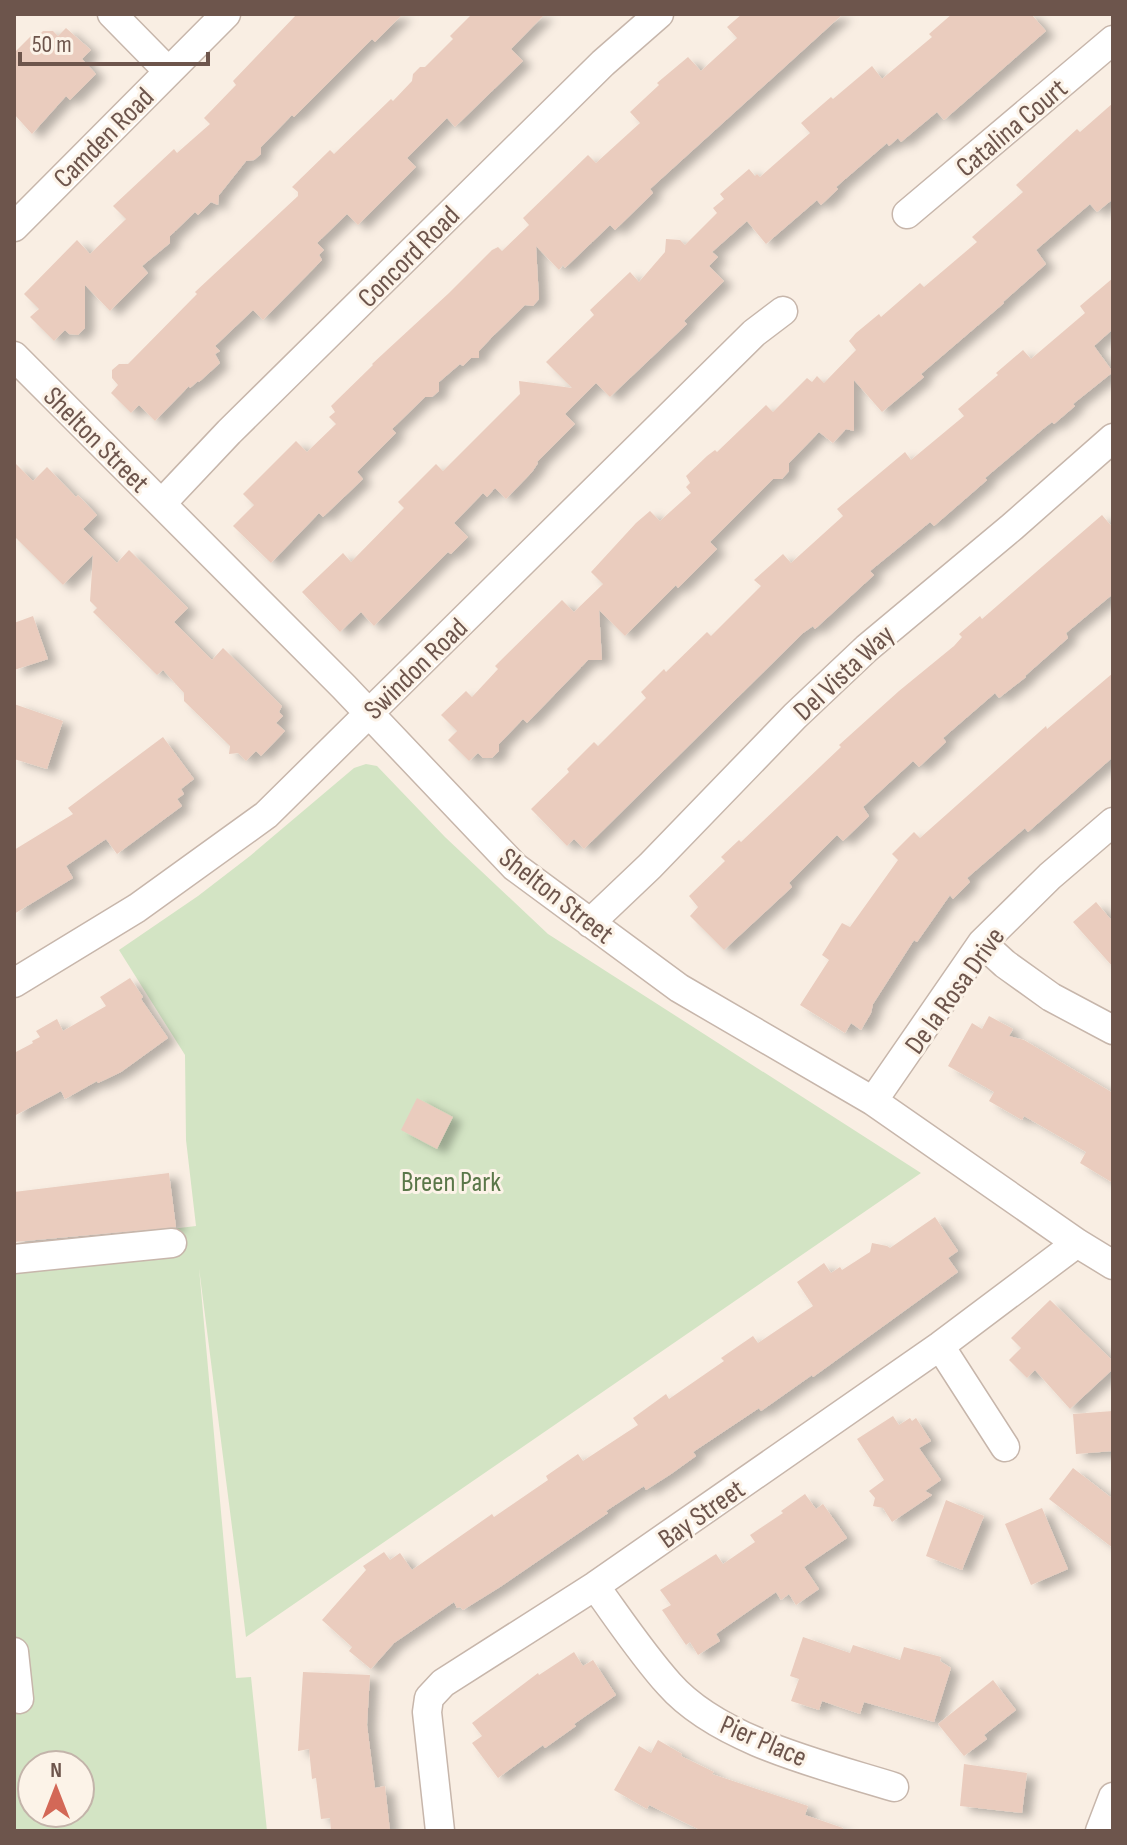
<svg xmlns="http://www.w3.org/2000/svg" width="1127" height="1845" viewBox="0 0 1127 1845" font-family="'Sofia Sans Condensed',sans-serif">
	<style>
		.green { fill: #d3e4c4; fill-rule: evenodd }
		.building { fill: #eaccbe; filter: url(#shadow) }
		.lines { fill: none; stroke-linecap: round; stroke-linejoin: round }
		.minor-casing { stroke: #c7b6ab; stroke-width: 31 }
		.minor { stroke: #fff; stroke-width: 28 }
		.labels { text-anchor: middle; stroke-width: 6; stroke-linejoin: round; paint-order: stroke }
		.street-label { font-size: 28px; fill: #6d554c; stroke: #fcf3e8 }
		.park-label { font-size: 28px; fill: #5a7749; stroke: #fcf3e8 }
	</style>
	<defs>
		<filter id="shadow"><feDropShadow dx="9" dy="5" stdDeviation="4" flood-color="#0004"/></filter>
	</defs>
	<rect width="100%" height="100%" fill="#f9eee3"/>
	<path class="green" d="M366,764L377,766L445,837L548,934L921,1173L246,1637L199,1268L236,1678L251,1677L267,1831H14V1248L196,1226L186,1140L185,1055L119,950L198,896L250,856L354,768ZM32,1765H80V1813H32Z"/>
	<path class="building" d="M297,14H403L375,42L372,39L294,117L292,115L261,147V154L254,160L246,161L219,195L218,205L211,202L198,215L195,212L170,236V243L142,266L148,273L110,311L85,285V328L78,335L69,334L65,330L54,341L30,317L39,309L24,294L77,240L90,254L126,219L113,206L174,149L177,153L210,124L204,118L236,85L233,81Z
		M472,14H545L511,49L523,61L455,127L447,118L407,158L416,167L358,225L347,214L317,243L324,250L319,255L322,260L263,320L253,310L215,346L220,351L215,354L220,363L199,382L198,381L190,388L189,386L155,421L139,405L131,413L111,393L118,385L112,378V370L119,364H128L197,294L195,292L298,196V192L292,187L330,150L334,154L391,99L393,101L412,81L413,74L420,67H425L453,39L450,36Z
		M742,14H843L650,189L653,193L615,230L610,225L565,268L563,265L559,270L536,246L539,299L533,306L525,305L492,337L479,351V358H471L463,366L460,364L439,382V391L432,397H425L392,429L396,433L357,472L363,479L323,517L319,513L271,563L233,526L254,505L243,494L296,441L307,452L336,424L329,417L335,412L331,406L373,365L372,364L449,293L492,250L498,247L502,251L529,225L523,218L588,155L596,163L640,123L630,112L659,85L657,83L688,57L701,71L737,38L727,27Z
		M952,14H1031L1046,31L944,120L937,112L901,142L898,138L889,146L887,143L836,187L838,189L821,205L817,200L766,244L747,221L712,252L718,257L709,266L724,281L684,321L687,324L610,397L596,383L565,414L575,424L537,462L538,463L532,472L506,499L495,488L487,497L483,493L454,523L468,537L451,554L448,552L374,626L361,612L340,632L302,592L343,553L351,562L404,508L398,502L436,464L443,471L520,394L519,381L572,388L546,362L594,315L590,310L630,272L639,282L665,252L666,239L680,240L685,245L717,213L713,208L724,199L720,194L749,169L755,176L757,174L760,177L810,133L801,123L831,97L833,99L872,66L882,79L932,37L929,34Z
		M66,28L91,50L82,59L96,74L70,100L66,96L32,134L14,114V53L31,36L35,39L43,31H53L58,36Z
		M1113,103V199L1097,212L1090,204L1036,250L1046,264L1003,302L1004,303L921,374L924,377L882,412L854,380V431L846,429L833,443L819,432L789,463V471L782,479H773L710,542L717,549L678,588L676,585L625,636L599,610L602,660H588L527,723L523,719L499,744V751L492,758H483L478,753L469,761L448,740L457,731L441,715L466,691L472,697L498,669L495,666L562,600L574,612L603,584L591,572L636,523L650,511L660,521L691,493L686,487L690,483L686,476L707,456L715,450L717,452L766,405L773,412L807,378L812,382L817,376L824,383L856,350L849,341L856,333L879,314L881,317L920,283L924,287L977,242L972,237L1023,192L1016,185L1077,129L1080,132Z
		M1113,278V329L1094,346L1113,372L1073,404L1075,406L1054,424L1052,422L1043,429L985,478L987,480L934,526L930,522L870,571L874,575L815,629L813,626L803,633L584,849L574,839L567,846L531,809L569,772L567,769L594,742L598,746L646,698L641,692L664,669L666,672L707,632L711,636L761,586L754,580L772,564L783,554L791,563L843,516L837,509L905,452L911,460L964,416L958,409L998,375L996,373L1023,350L1031,359L1085,313L1080,306Z
		M14,462L33,481L47,467L76,497L78,495L97,515L83,529L117,563L129,550L188,608L174,622L212,660L223,648L282,706L279,712L283,716L276,723L285,731L261,756L256,751L246,761L238,753L229,754L230,746L184,701V693L163,670L157,675L93,612L97,608L90,601L93,555L63,585L14,536Z
		M1102,515L1113,528V594L1066,633L1068,638L1025,676L1026,677L999,698L995,693L943,738L946,742L919,767L913,761L863,807L869,816L843,841L837,835L789,883L792,887L724,950L690,916L698,907L689,896L725,861L721,857L739,840L741,842L841,747L839,745L899,691L954,646L962,637L959,634L980,616L982,619Z
		M33,616L48,659L14,670V623Z
		M1113,673V757L1028,832L1025,828L967,878L970,882L953,899L950,895L917,942L914,940L873,1004L871,1013L861,1030L851,1023L845,1033L800,1005L829,960L822,955L842,923L850,927L898,860L892,854L914,832L920,838L1046,726L1047,729Z
		M14,704L63,721L47,769L14,759Z
		M163,737L194,779L181,789L184,794L177,799L182,806L117,854L106,839L66,866L73,878L14,914V850L73,814L68,808Z
		M1096,902L1113,922V967L1073,922Z
		M130,978L143,997L141,999L168,1038L121,1072L98,1083L97,1081L65,1099L61,1091L14,1116V1053L33,1043L32,1041L40,1037L36,1031L57,1019L63,1031L106,1006L100,997Z
		M989,1016L1013,1029L1009,1036L1024,1040L1113,1093V1183L1080,1163L1086,1152L1024,1116L1022,1120L989,1101L994,1092L948,1066L972,1023L982,1029Z
		M417,1098L453,1117L437,1149L401,1130Z
		M169,1173L176,1227L14,1242V1192Z
		M935,1217L958,1251L948,1258L958,1272L813,1377L812,1375L761,1411L759,1408L693,1452L696,1456L671,1474L646,1490L644,1486L606,1511L608,1513L500,1587L463,1610L460,1607L457,1608L454,1602L394,1643L371,1669L349,1651L352,1647L322,1620L366,1570L363,1566L384,1552L390,1560L400,1553L412,1570L492,1514L494,1517L548,1480L546,1476L578,1454L583,1461L638,1425L633,1418L666,1394L669,1399L724,1361L721,1358L753,1336L758,1343L813,1306L797,1282L824,1263L831,1273L840,1267L842,1270L870,1252L872,1243L887,1246L890,1248Z
		M1050,1300L1113,1361V1369L1070,1409L1035,1370L1027,1378L1009,1360L1021,1348L1011,1338Z
		M1113,1411V1451L1076,1454L1073,1414Z
		M893,1416L899,1425L910,1418L912,1421L916,1418L931,1441L919,1448L941,1480L925,1491L932,1495L892,1522L883,1508L873,1506L875,1498L869,1491L884,1480L857,1439Z
		M1073,1468L1113,1499V1548L1049,1499Z
		M805,1494L816,1509L823,1504L847,1538L804,1567L819,1589L796,1605L789,1594L781,1600L776,1592L716,1634L720,1641L698,1655L690,1642L686,1645L662,1610L671,1605L660,1590L716,1554L723,1564L755,1542L750,1535L783,1513L781,1511Z
		M946,1500L984,1516L962,1570L926,1556Z
		M1042,1508L1068,1569L1031,1585L1005,1524Z
		M803,1637L850,1653L853,1645L900,1660L904,1647L941,1657L940,1661L951,1668L934,1722L864,1702L860,1714L822,1701L819,1710L791,1701L799,1679L790,1676Z
		M574,1652L583,1666L593,1660L616,1695L574,1724L576,1726L545,1748L543,1745L498,1778L472,1743L482,1736L472,1723L538,1673L539,1675Z
		M303,1672L370,1675L367,1725L375,1788L385,1786L390,1831H331L330,1818L321,1819L316,1778L312,1779L309,1749L298,1751Z
		M993,1680L1016,1710L984,1735L987,1739L964,1756L938,1724Z
		M658,1740L682,1754L681,1756L714,1772L712,1774L808,1806L805,1815L843,1828V1831H702L649,1805L647,1809L614,1790L639,1746L651,1753Z
		M964,1764L1027,1773L1022,1813L960,1806Z"/>
	<g class="lines">
		<defs>
			<path id="minor" d="M112,14L168,71
				M907,214L1113,40
				M14,227L226,14
				M14,356L344,687L515,867L679,988L873,1101L1077,1243L1113,1265
				M162,503L229,432L603,63L659,14
				M590,923L650,866L795,716L867,648L1012,527L1113,438
				M982,943L1005,964L1051,997L1113,1030
				M14,983L137,908L266,815L754,333L783,311
				M873,1101L982,943L1050,876L1113,822
				M14,1259L172,1243
				M940,1346L1005,1447
				M595,1586C619,1619 642,1654 669,1684C719,1741 823,1765 894,1787
				M14,1652L19,1699
				M440,1831L427,1712L429,1698L443,1683L595,1586L940,1346L1077,1243
				M1100,1831L1113,1797"/>
		</defs>
		<use href="#minor" class="minor-casing"/>
		<use href="#minor" class="minor"/>
	</g>
	<g class="labels">
		<g class="street-label">
			<text transform="translate(1011 127) rotate(-40)" y="10">Catalina Court</text>
			<text transform="translate(103 137) rotate(-45)" y="10">Camden Road</text>
			<text transform="translate(408 256) rotate(-45)" y="10">Concord Road</text>
			<text transform="translate(97 439) rotate(45)" y="10">Shelton Street</text>
			<text transform="translate(415 668) rotate(-44)" y="10">Swindon Road</text>
			<text transform="translate(843 672) rotate(-43)" y="10">Del Vista Way</text>
			<text transform="translate(557 895) rotate(38)" y="10">Shelton Street</text>
			<text transform="translate(954 990) rotate(-54)" y="10">De la Rosa Drive</text>
			<text transform="translate(701 1513) rotate(-35)" y="10">Bay Street</text>
			<text transform="translate(764 1740) rotate(23)" y="10">Pier Place</text>
		</g>
		<g class="park-label">
			<text x="451" y="1191">Breen Park</text>
		</g>
	</g>
	<rect width="1127" height="1845" fill="none" stroke="#6d554c" stroke-width="32"/>
	<g transform="translate(56 1789)"><circle r="38" fill="#fcf3e8" stroke="#c3b4aa" stroke-width="2"/>
	<path d="M0-6L14 30L0 20L-14 30Z" fill="#d36857"/>
	<text y="-12" font-size="22" font-weight="bold" text-anchor="middle" fill="#6d554c">N</text>
	</g>
	<path d="M20 52v12h188v-12" fill="none" stroke="#6d554c" stroke-width="4"/>
	<text x="32" y="52" font-size="24" fill="#6d554c" stroke="#fcf3e8" stroke-width="6" paint-order="stroke">50 m</text>
</svg>
